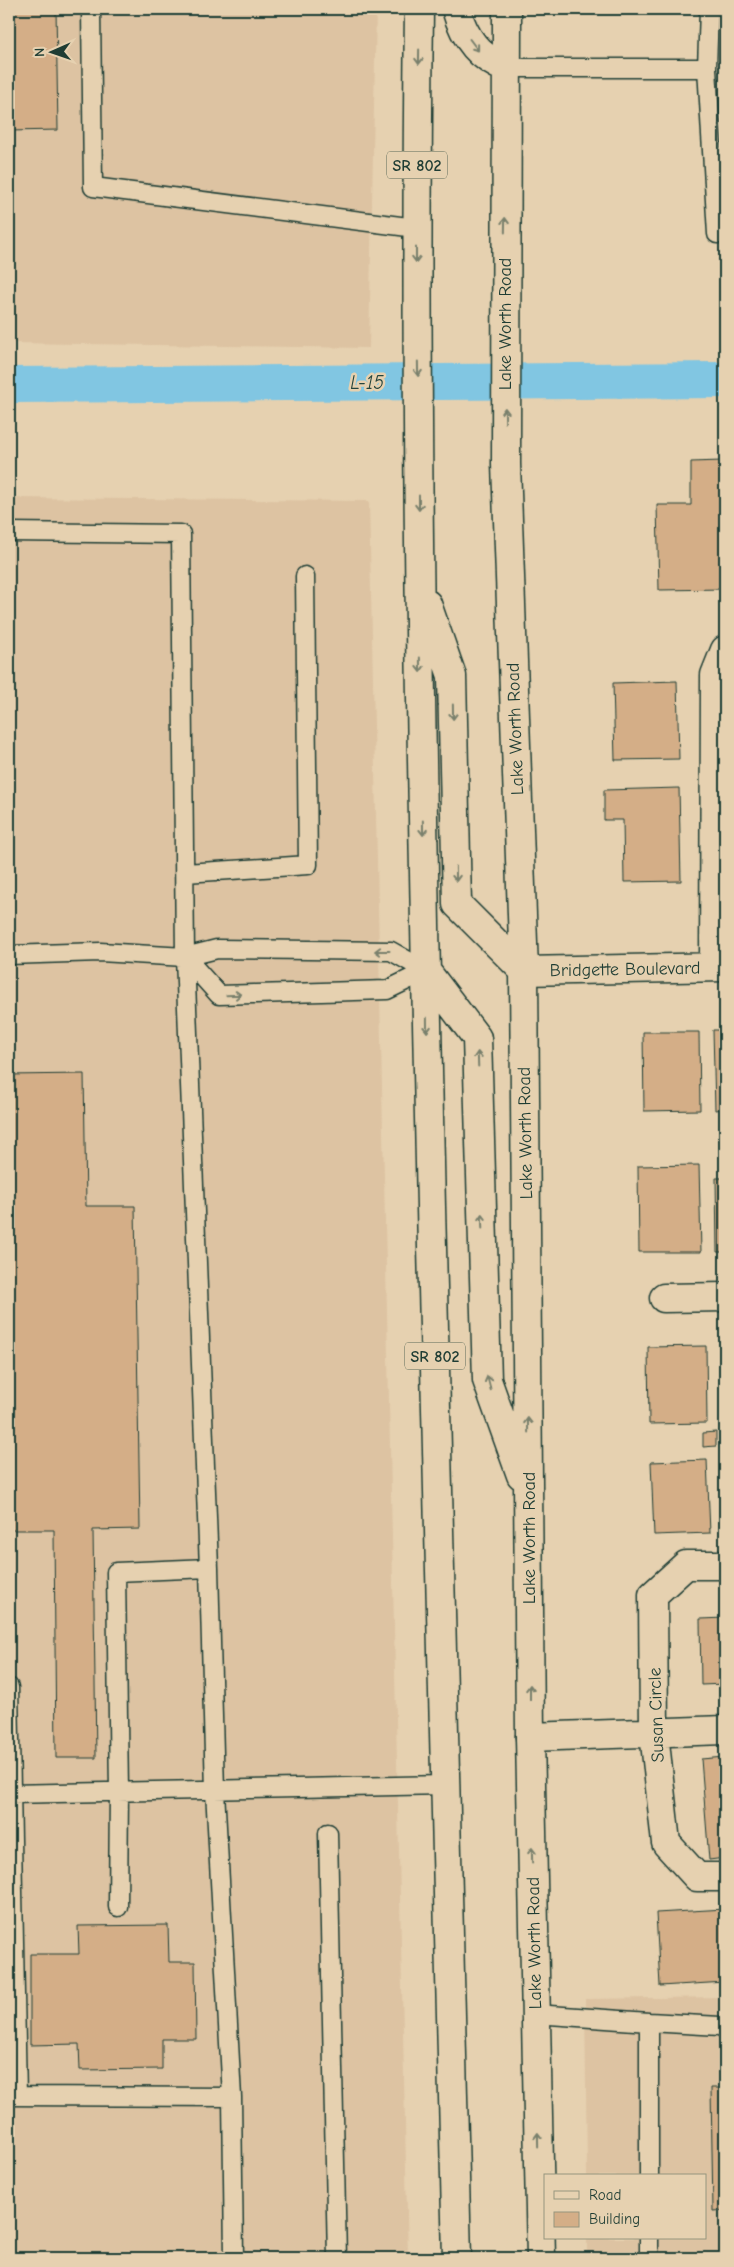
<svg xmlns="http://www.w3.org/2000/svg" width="734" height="2267" viewBox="0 0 734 2267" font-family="'Comic Neue',sans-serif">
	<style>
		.built { fill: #ddc3a2 }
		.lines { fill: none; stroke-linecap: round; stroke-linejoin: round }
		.canal { stroke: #81c6e2; stroke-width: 36 }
		.building { fill: #d4ae87; stroke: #1f3d34 }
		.service-casing { stroke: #1f3d34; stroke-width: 21 }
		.minor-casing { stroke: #1f3d34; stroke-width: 31 }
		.primary-casing { stroke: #1f3d34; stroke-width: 31 }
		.service { stroke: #e6d1b0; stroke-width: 18 }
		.minor { stroke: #e6d1b0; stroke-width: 28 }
		.primary { stroke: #e6d1b0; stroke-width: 28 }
		.oneway { stroke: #79806c }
		.labels { text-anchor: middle; stroke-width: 5; stroke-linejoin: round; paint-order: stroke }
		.shield { fill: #e6d1b0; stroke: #5b6959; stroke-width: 1 }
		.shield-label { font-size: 16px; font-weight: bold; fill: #1f3d34 }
		.street-label { font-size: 18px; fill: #1f3d34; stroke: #e6d1b0 }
		.water-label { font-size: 19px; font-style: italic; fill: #24443d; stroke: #e6d1b0 }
	</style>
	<rect width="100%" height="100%" fill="#e6d1b0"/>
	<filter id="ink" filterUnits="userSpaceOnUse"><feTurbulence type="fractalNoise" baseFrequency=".02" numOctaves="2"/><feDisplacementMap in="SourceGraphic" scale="10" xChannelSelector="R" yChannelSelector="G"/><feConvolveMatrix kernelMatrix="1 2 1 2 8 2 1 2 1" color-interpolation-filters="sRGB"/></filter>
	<g filter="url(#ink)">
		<path class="built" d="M9,9H376L369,348L9,343Z
			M9,498L369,501L408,2258H9Z
			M725,1997V2258H587V2238H705V2176H587L585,1999Z"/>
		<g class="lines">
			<path class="canal" d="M9,385L725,380"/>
		</g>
		<path class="building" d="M9,9H56L58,130L9,131Z
			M722,461L724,589L659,590L657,505H691V462Z
			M677,681L679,759L615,760L613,683Z
			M679,788L681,881L624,882L623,820H604V790Z
			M713,1030H725V1109L715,1110Z
			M643,1032H699L700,1110L644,1111Z
			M84,1074L86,1206H135L140,1529L93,1530L96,1758H56L54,1530H9V1075Z
			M699,1165L701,1252H639L638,1166Z
			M716,1178H725V1252H717Z
			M706,1346L707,1423L649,1424L648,1347Z
			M716,1432V1446L703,1447V1433Z
			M707,1460L710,1533L654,1535L651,1462Z
			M725,1618V1684L701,1685L700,1619Z
			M725,1757V1858L709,1860L701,1759Z
			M725,1909V1982L660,1986L656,1913Z
			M168,1925L169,1962H195L196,2039H162V2069L80,2070L79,2044L30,2045V1954H79L78,1926Z
			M711,2088H725V2210L713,2211Z"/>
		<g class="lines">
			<defs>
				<path id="service" d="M91,9L93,187L416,228
					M709,9L707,68L717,234H725
					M506,68H707
					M9,532L181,534L185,957L209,1568L215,1791L232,2097L9,2096
					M185,873L308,865L305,576
					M9,955L100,952L185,957L217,949L391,951L426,971
					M185,957L219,995L387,990L426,971
					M9,1687L17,2096
					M9,1794L445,1785
					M328,1833L337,2258
					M118,1907L119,1792L116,1572L209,1568
					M535,2014L649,2022V2176
					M649,2022L720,2026L725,2029
					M232,2097L234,2258
					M649,2238V2258"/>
				<path id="minor" d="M714,967L715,675L725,650
					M524,971L725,967
					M664,1298L725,1297
					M725,1565H686L653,1595L654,1733L666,1843L697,1877H725
					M530,1737L725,1730"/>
				<path id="primary" d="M419,9C414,408 422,808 431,1207C440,1557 448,1908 457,2258
					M456,9C464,37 478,58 506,68
					M507,9L506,464L524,971L530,1737L541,2258
					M427,604L452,676L457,904L524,971
					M426,971L477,1038L487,1380L521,1475"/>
			</defs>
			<use href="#service" class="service-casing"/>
			<use href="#minor" class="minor-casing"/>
			<use href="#primary" class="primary-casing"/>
			<use href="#service" class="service"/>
			<use href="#minor" class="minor"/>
			<use href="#primary" class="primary"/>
		</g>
		<defs><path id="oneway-shaft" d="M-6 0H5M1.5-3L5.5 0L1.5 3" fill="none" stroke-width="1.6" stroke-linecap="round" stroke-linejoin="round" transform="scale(1.25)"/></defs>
		<g class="oneway">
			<use href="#oneway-shaft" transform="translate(474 45) rotate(53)"/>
			<use href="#oneway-shaft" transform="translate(419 57) rotate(91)"/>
			<use href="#oneway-shaft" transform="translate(505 225) rotate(-89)"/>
			<use href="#oneway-shaft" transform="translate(416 255) rotate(90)"/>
			<use href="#oneway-shaft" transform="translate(418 369) rotate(89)"/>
			<use href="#oneway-shaft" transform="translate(505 415) rotate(-91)"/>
			<use href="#oneway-shaft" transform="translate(419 503) rotate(90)"/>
			<use href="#oneway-shaft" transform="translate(420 665) rotate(89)"/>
			<use href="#oneway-shaft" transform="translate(453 712) rotate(89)"/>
			<use href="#oneway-shaft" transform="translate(423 828) rotate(89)"/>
			<use href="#oneway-shaft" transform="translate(456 874) rotate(89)"/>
			<use href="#oneway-shaft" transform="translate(382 951) rotate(-180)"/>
			<use href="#oneway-shaft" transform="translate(234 995) rotate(-2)"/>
			<use href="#oneway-shaft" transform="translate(427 1025) rotate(89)"/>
			<use href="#oneway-shaft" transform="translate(478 1059) rotate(-92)"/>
			<use href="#oneway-shaft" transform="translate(482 1221) rotate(-92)"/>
			<use href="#oneway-shaft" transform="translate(489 1383) rotate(-104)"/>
			<use href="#oneway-shaft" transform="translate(528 1425) rotate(-91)"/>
			<use href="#oneway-shaft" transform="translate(530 1692) rotate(-90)"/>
			<use href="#oneway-shaft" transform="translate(532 1855) rotate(-91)"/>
			<use href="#oneway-shaft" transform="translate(538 2140) rotate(-91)"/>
		</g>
	</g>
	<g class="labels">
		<g class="shield">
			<rect x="387" y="151.5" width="60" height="27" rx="4"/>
			<rect x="405" y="1342.5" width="60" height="27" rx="4"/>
		</g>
		<g class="shield-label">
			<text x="417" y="171">SR 802</text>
			<text x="435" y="1362">SR 802</text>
		</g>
		<g class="street-label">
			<text transform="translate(505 324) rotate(-90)" y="6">Lake Worth Road</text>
			<text transform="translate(515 729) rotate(-92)" y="6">Lake Worth Road</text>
			<text transform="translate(625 969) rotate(-1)" y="6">Bridgette Boulevard</text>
			<text transform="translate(525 1133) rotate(-91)" y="6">Lake Worth Road</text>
			<text transform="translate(529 1538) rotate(-90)" y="6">Lake Worth Road</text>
			<text transform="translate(656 1715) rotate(-92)" y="6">Susan Circle</text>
			<text transform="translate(534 1943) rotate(-91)" y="6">Lake Worth Road</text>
		</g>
		<g class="water-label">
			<text x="367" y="389">L-15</text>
		</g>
	</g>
	<rect width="734" height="2267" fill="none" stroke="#e6d1b0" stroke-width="30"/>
	<rect x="15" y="15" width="704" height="2237" fill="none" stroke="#1f3d34" stroke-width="2" filter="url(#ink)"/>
	<rect x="544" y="2174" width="162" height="65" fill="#e6d1b0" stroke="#96967e"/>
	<rect x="554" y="2191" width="25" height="8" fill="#e6d1b0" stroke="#96967e"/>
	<text x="589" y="2200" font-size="15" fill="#1f3d34">Road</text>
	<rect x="554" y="2212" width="25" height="15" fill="#d4ae87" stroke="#96967e"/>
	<text x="589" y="2224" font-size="15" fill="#1f3d34">Building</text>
	<g transform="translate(52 52) rotate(268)" stroke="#e6d1b0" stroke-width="4" paint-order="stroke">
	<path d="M0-4L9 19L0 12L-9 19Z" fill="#1f3d34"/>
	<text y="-8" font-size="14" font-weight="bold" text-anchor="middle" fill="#1f3d34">N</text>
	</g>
</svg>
